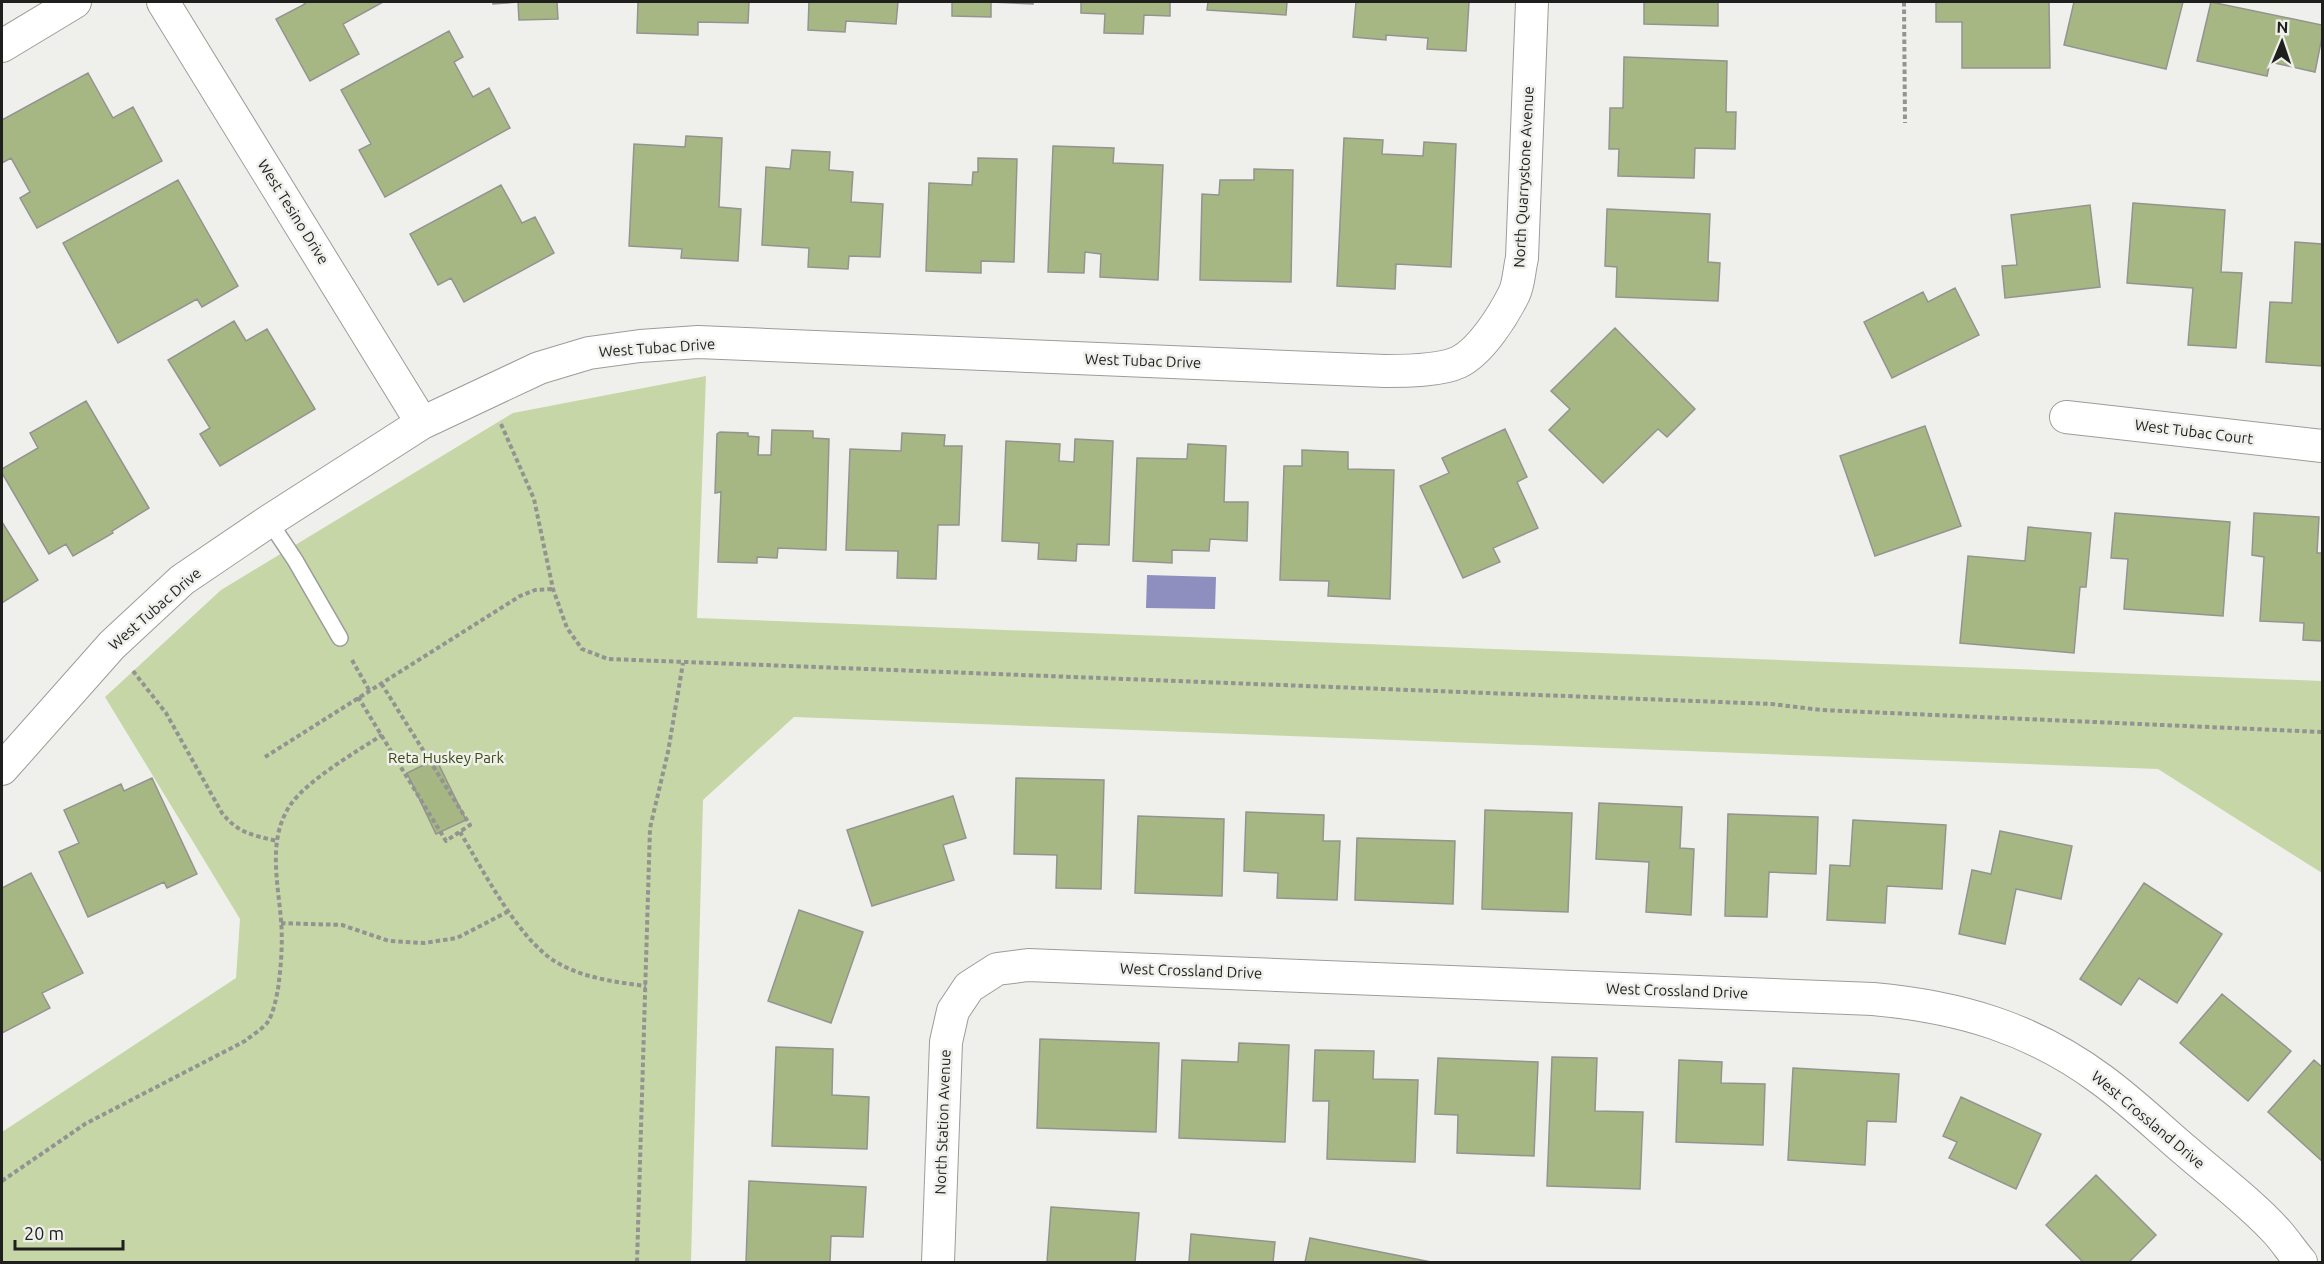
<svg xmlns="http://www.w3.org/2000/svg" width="2324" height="1264" viewBox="0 0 2324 1264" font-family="Ubuntu,sans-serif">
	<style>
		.green { fill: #c6d6a7 }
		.water { fill: #8e8ebf }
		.building { fill: #a7b784; stroke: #939490; stroke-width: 1.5 }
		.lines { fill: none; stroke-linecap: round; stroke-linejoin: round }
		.lane-casing { stroke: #9c9d99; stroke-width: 18 }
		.street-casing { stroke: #9c9d99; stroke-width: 34 }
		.path { stroke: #939491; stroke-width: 4; stroke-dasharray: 4.5 3; stroke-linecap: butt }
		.lane { stroke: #fff; stroke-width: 15 }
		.street { stroke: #fff; stroke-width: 32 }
		.labels { text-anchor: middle; stroke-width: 5; stroke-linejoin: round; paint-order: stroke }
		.street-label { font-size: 15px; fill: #1f1f1e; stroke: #eff0ec }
		.park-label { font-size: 15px; fill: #3b490f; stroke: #eff0ec }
	</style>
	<rect width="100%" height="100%" fill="#eff0ec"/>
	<path class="green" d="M706,376L697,618L2322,681V873L2158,769L794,717L703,800L691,1262H2V1132L236,978L240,919L105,697L221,590L513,413Z"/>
	<path class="water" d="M1147,575L1216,577L1215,609L1146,608Z"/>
	<path class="building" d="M303,2H383L343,24L359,54L310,81L276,19L305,4Z
		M493,2H557L558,19L519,20L518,2L493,4Z
		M638,2H749L748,23L698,22V35L637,33Z
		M809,2H898L896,24L846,21L845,32L808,30Z
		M952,2H1033V4L991,2V17L952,16Z
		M1081,2H1170V16L1144,15L1143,34L1104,33L1105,14L1081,13Z
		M1208,2H1287L1286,15L1207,10Z
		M1356,2H1469L1466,51L1427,49L1428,38L1386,35V40L1353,37Z
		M1644,2H1718V26L1644,24Z
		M1936,2H2049L2050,68H1962V22H1936Z
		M2074,2H2183L2166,69L2064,45Z
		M2211,2L2322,25V37L2315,72L2270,62L2267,76L2197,61Z
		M449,31L463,57L454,62L473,97L489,88L510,128L385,197L359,150L371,144L341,90Z
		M1624,57L1727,61L1726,112H1736L1735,149L1695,148L1694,178L1618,176L1619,149H1609L1610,108H1623Z
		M88,73L113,118L133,107L162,161L37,228L20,198L30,192L11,158L2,163V120Z
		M686,136L722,138L719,207L741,209L738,261L681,258L682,249L629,246L634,144L685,147Z
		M1344,138L1383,140L1382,154L1423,156L1424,142L1456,144L1451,267L1396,264L1395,289L1337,286Z
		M1053,146L1114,148L1113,163L1163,165L1158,280L1100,277L1101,254L1085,252L1084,273L1048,272Z
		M792,150L830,152L829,170L853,172L851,202L883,204L880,257L849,256L848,269L808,267L809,248L762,245L766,167L790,169Z
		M978,158L1017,159L1014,262L981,261V273L926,271L929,183L972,185L973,172H978Z
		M1254,169L1293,170L1291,282L1200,280L1202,194L1219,195L1220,180H1254Z
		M178,180L238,286L202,307L197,299L118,343L63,243Z
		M501,185L522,223L535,217L554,253L464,302L451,278L438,285L410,234Z
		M2133,203L2225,210L2221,272L2242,273L2236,348L2188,345L2193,288L2127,283Z
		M2090,205L2100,287L2005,298L2002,266L2017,265L2011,215Z
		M1607,209L1710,214L1708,262L1720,263L1718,301L1616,297L1617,267L1605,266Z
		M2295,242L2322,244V366L2266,362L2270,302L2292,303Z
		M1955,288L1979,335L1892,378L1864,322L1923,292L1928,302Z
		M234,321L246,341L267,329L315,409L220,466L200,434L210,428L168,360Z
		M1615,328L1695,409L1667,437L1658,429L1603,483L1549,430L1570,409L1551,391Z
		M86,401L149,508L112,531L113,533L73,556L66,544L49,554L2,473V469L38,448L30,433Z
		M1925,426L1961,526L1875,556L1840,456Z
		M1505,429L1527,477L1517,482L1538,528L1493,548L1500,562L1463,578L1420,486L1449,473L1442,458Z
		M772,430L813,431V438L829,439L826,550L778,548L777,558L757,557V563L718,562L721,492L715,493L717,434L720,432L748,433V436L759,437L758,455H771Z
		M902,433L945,435L944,446H962L959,525H938L936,579L897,578L898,551L846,550L850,449L901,451Z
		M1075,439L1113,441L1109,545L1077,544L1076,561L1038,559L1039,543L1002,541L1006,441L1060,444L1059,461L1074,462Z
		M1188,444L1226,446L1224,502H1248L1247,541L1210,539L1209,551L1172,550V563L1133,561L1137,458L1187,459Z
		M1302,450L1348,452V469L1394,470L1390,599L1328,596L1329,581L1280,580L1284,466H1302Z
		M2115,513L2230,522L2223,616L2124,609L2128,559L2111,558Z
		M2254,513L2319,517L2317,553H2322V641L2303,640L2304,623L2260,621L2264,557L2252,555Z
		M2,522L38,580L2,603Z
		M2028,527L2091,533L2086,587H2080L2074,653L1960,643L1968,556L2025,561Z
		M436,759L466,820L436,834L407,773Z
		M152,778L197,874L167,888L164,882L88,917L59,852L79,843L64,810L121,784L124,791Z
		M1016,778L1104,780L1101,889L1056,888L1057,855L1014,854Z
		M953,796L966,838L943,845L954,880L872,906L847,830Z
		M1599,803L1682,807L1680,848L1694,849L1691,915L1646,912L1649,862L1596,859Z
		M1485,810L1572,813L1568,912L1482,909Z
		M1246,812L1324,815L1323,841H1340L1337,900L1277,898L1278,873L1244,871Z
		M1728,814L1818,817L1816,874L1769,872L1767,917L1725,916Z
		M1138,816L1224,819L1222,896L1135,893Z
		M1853,820L1946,825L1942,889L1887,886L1885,923L1827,920L1830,865L1850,866Z
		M2000,831L2072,846L2061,899L2016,889L2005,944L1959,934L1972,870L1991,874Z
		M1357,838L1455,841L1453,904L1355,900Z
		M31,873L83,973L42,993L50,1008L2,1033V888Z
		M2144,883L2222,934L2177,1003L2139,978L2121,1005L2080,979Z
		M799,910L863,932L831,1023L768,1001Z
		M2222,994L2291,1051L2248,1101L2180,1043Z
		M1040,1039L1159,1043L1156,1132L1037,1128Z
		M1239,1043L1289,1045L1285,1142L1179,1138L1182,1060L1238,1062Z
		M776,1047L833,1049L832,1095L869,1097L867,1149L772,1146Z
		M1315,1050L1374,1051L1373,1079L1418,1080L1415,1162L1327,1159L1329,1101H1313Z
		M1552,1057L1597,1058L1595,1111L1643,1112L1640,1189L1547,1186Z
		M1438,1058L1538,1062L1534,1156L1457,1153L1458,1115L1435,1114Z
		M1679,1060L1722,1062L1721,1083L1765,1084L1763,1145L1676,1142Z
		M2314,1060L2322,1067V1161L2268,1112Z
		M1793,1068L1899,1074L1896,1122L1867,1121L1865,1165L1788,1160Z
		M1961,1097L2041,1134L2016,1189L1949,1158L1957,1142L1943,1136Z
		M2096,1175L2156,1235L2129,1262H2083L2046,1225Z
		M749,1181L866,1187L863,1237L831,1236L830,1262H746Z
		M1051,1207L1139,1213L1135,1262H1047Z
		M1191,1234L1275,1242L1273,1262H1189Z
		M1310,1238L1431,1262H1305Z"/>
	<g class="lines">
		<defs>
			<path id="lane" d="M269,521L295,560L340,638"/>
			<path id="street" d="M163,2L422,423
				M2,46L75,2
				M2066,417L2322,446
				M2,769L112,645L182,580L269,521L422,423L539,368L589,353L640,346L698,342L1385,371C1406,371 1440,371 1459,362C1481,351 1503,316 1514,294C1519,284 1519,270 1522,258L1532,2
				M938,1262L946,1042L953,1011L969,987L997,969L1028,965L1873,999C1960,1007 2032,1028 2102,1080C2132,1102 2159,1128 2186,1151C2217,1178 2251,1203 2278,1233C2286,1242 2293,1253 2301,1262"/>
		</defs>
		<use href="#lane" class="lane-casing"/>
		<use href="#street" class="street-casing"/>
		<path class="path" d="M1904,2L1905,123
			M501,424L534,499L553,589L567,628L582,649L608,659L1772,704L1821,710L2322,732
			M352,660L369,690
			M133,671L166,713L222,813C238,833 252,835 277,841
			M358,697L446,841L470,825L381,683
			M265,757L520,596L535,590L553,589
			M460,832C483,870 518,939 556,962C583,978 615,982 646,986
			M281,923L342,925L389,941L424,943L457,938L509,911
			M2,1181L85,1124L245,1041C252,1035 261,1030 267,1023C273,1015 276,999 278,989C281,967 283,942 281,920C278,882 267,838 291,804C309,779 356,752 382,735
			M637,1262L650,828L668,752L683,663"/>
		<use href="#lane" class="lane"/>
		<use href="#street" class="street"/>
	</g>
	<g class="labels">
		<g class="street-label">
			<text transform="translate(1524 177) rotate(-87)" y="5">North Quarrystone Avenue</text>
			<text transform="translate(293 212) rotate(58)" y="5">West Tesino Drive</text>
			<text transform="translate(657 348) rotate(-4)" y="5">West Tubac Drive</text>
			<text transform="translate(1143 361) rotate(2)" y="5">West Tubac Drive</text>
			<text transform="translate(2194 432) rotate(7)" y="5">West Tubac Court</text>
			<text transform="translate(155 609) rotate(-41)" y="5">West Tubac Drive</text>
			<text transform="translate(1191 971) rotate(2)" y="5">West Crossland Drive</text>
			<text transform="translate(1677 991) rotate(2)" y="5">West Crossland Drive</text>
			<text transform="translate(2148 1120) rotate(40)" y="5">West Crossland Drive</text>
			<text transform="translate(943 1122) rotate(-88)" y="5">North Station Avenue</text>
		</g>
		<g class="park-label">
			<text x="446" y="763">Reta Huskey Park</text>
		</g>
	</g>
	<rect width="2324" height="1264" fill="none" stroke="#1f1f1e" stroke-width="6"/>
	<g transform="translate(2282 42) rotate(2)" stroke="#eff0ec" stroke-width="4.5" paint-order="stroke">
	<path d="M0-4.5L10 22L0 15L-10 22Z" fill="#1f1f1e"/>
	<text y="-9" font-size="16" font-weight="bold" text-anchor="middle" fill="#1f1f1e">N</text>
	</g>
	<path d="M15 1240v9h108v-9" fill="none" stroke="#1f1f1e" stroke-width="3"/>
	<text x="24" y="1240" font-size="18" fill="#1f1f1e" stroke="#eff0ec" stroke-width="4.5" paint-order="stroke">20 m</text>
</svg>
